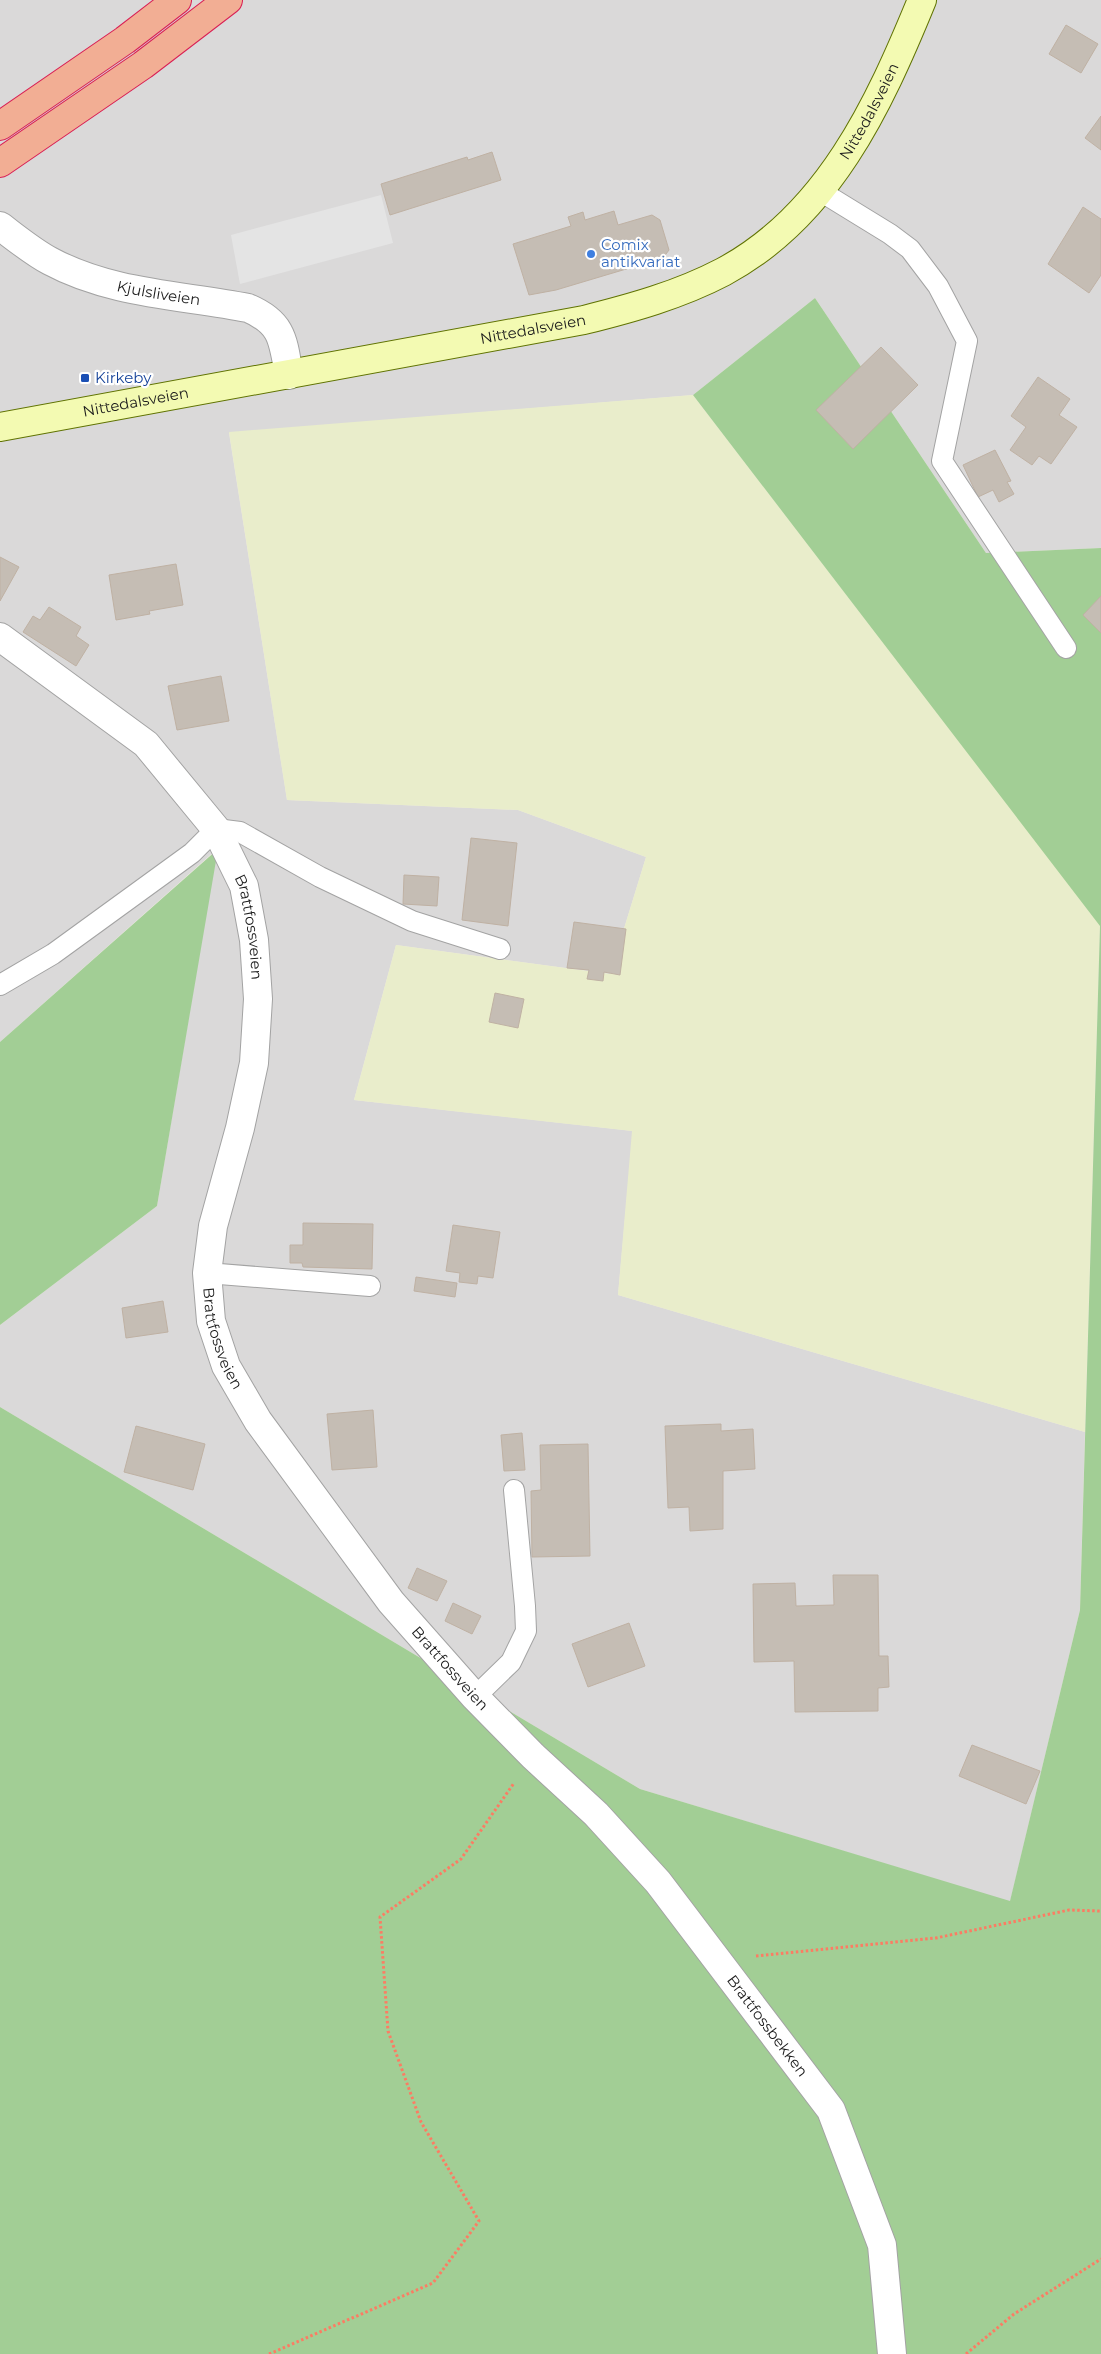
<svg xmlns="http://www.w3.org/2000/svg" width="1101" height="2354" viewBox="0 0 1101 2354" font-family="Montserrat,sans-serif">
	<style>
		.residential { fill: #dad9d9 }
		.farmland { fill: #e9edcb }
		.forest { fill: #a2ce95 }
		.parking { fill: #e4e4e4 }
		.building { fill: #c5bdb4; stroke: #bfb1a3 }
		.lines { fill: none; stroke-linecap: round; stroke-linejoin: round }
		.service-casing { stroke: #a3a3a3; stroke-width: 22 }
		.minor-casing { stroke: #a3a3a3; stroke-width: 30 }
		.secondary-casing { stroke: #607303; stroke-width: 30 }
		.trunk-casing { stroke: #d92055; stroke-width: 30 }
		.path { stroke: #fc7c63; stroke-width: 3; stroke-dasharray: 2.5 2.5; stroke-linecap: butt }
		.service { stroke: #fff; stroke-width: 20 }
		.minor { stroke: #fff; stroke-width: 28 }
		.secondary { stroke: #f3fab2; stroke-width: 28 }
		.trunk { stroke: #f2ae94; stroke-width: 28 }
		.shop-dot { fill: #3f7fe0; stroke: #fff; stroke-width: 2 }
		.transit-dot { fill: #1a4fb4; stroke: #fff; stroke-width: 2 }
		.labels { text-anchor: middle; stroke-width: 4.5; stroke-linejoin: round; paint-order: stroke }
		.street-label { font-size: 15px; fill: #1c1c1c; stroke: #fff }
		.shop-label { font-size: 15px; fill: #366cbe; stroke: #fff; text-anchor: start }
		.transit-label { font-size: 15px; fill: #164399; stroke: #fff; text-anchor: start }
	</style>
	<rect width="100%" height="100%" fill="#eeeae1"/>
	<path class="residential" d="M0,0H1101V548L986,553L815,298L693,395L229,433L287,800L518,810L646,857L610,974L396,945L354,1100L633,1131L618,1295L1085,1432L1080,1610L1010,1902L640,1789L0,1407V1325L157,1206L217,849L0,1042Z"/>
	<path class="farmland" d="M693,395L1100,925L1085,1432L618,1295L632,1131L354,1100L396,945L610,974L646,857L518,810L287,800L229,432Z"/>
	<path class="forest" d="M815,298L986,553L1101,548V2354H0V1407L640,1789L1010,1901L1080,1610L1100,926L693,395Z
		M218,849L157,1206L0,1325V1042Z"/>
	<path class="parking" d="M381,195L393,243L240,284L231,235Z"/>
	<path class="building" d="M1066,25L1098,44L1081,73L1049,54Z
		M1101,116V150L1085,138Z
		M492,152L501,180L390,215L381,184L467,157L468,160Z
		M1083,207L1101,219V275L1089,293L1048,264Z
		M614,211L618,225L652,215L660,220L669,250L663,258L556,290L529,295L513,244L571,226L568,217L583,212L585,220Z
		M881,347L918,385L853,449L816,410Z
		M1038,377L1070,399L1059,415L1077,427L1051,464L1039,456L1032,465L1010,450L1026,427L1011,416Z
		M995,450L1011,481L1007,482L1014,494L999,502L993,490L978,497L963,465Z
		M0,557L19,567L0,601Z
		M176,564L183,605L149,611L150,614L116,620L109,575Z
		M1101,596V633L1083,615Z
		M49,607L81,627L76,636L89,645L76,666L23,632L33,616L40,620Z
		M221,676L229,721L177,730L168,686Z
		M471,838L517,843L508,926L462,920Z
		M404,875L439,877L437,906L403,904Z
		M574,922L626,929L620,975L604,972L603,981L587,979L589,970L567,968Z
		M495,993L524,999L518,1028L489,1022Z
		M303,1223L373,1224L372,1269L303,1267L302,1263H290V1245H303Z
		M453,1225L500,1232L493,1278L478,1276L477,1284L459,1282L460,1273L446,1271Z
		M416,1277L457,1283L455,1297L414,1291Z
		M163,1301L168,1332L126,1338L122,1308Z
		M373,1410L377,1467L332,1470L327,1414Z
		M721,1424V1431L753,1429L755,1469L723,1471V1529L690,1531L689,1507L668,1508L665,1426Z
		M136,1426L205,1444L193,1490L124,1472Z
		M522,1433L525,1470L504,1471L501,1435Z
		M588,1444L590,1556L532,1557L531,1491L541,1490L540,1445Z
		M417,1568L447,1581L437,1601L408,1588Z
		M833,1575H878L879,1656H888L889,1687L878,1688V1711L795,1712L794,1661L754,1662L753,1584L795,1583L796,1606L834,1605Z
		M453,1603L481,1616L472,1634L445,1621Z
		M629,1623L645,1666L588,1687L572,1644Z
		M972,1745L1040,1771L1026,1804L959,1776Z"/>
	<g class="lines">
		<defs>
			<path id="service" d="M820,191L890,234L910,249L938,286L967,341L942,461L1066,648
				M0,985L53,954L192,853L216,829L240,832L320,877L412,921L500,949
				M207,1273L370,1286
				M475,1697L511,1662L526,1631L525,1606L514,1490"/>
			<g id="minor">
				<path id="s1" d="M0,226C16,238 33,252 50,261C111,294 182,295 248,308C283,323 283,340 289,375"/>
				<path id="s2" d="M0,637L146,744L216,829L244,886L254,940L258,999L254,1063L240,1128L213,1226L207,1273L211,1321L226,1366L258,1421L391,1602L475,1697L533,1756L596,1814L658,1882L831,2110L882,2245L892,2354"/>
			</g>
			<g id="secondary">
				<path id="s3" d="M0,427L584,320C632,308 679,295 723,272C828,216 879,105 922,0"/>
			</g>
			<path id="trunk" d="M0,126L125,40L177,0
				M0,163L143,65L228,0"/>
		</defs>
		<use href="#service" class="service-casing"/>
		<use href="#minor" class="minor-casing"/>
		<use href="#secondary" class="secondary-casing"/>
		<use href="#trunk" class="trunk-casing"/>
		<path class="path" d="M756,1956L936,1938L1069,1910L1101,1911
			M269,2354L433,2283L479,2221L421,2122L388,2031L380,1917L461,1859L514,1783
			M966,2354L1014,2314L1101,2259"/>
		<use href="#service" class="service"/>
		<use href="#minor" class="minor"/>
		<use href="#secondary" class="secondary"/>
		<use href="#trunk" class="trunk"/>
	</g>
	<circle class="shop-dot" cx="591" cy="254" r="5"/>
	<rect class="transit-dot" x="80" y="373" width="10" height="10" rx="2.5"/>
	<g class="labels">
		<g class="street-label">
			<text dy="5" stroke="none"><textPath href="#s3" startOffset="962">Nittedalsveien</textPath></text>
			<text dy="5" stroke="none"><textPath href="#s1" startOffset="175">Kjulsliveien</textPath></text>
			<text dy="5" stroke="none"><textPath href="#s3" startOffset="542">Nittedalsveien</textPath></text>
			<text dy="5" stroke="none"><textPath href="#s3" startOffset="138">Nittedalsveien</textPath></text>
			<text dy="5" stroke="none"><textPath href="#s2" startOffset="396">Brattfossveien</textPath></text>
			<text dy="5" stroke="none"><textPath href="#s2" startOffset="816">Brattfossveien</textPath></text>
			<text dy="5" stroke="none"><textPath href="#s2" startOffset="1221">Brattfossveien</textPath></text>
			<text dy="5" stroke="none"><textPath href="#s2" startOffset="1700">Brattfossbekken</textPath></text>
		</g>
		<g class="shop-label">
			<text x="601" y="250">Comix<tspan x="601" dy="17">antikvariat</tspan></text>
		</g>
		<g class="transit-label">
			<text x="95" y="383">Kirkeby</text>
		</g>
	</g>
</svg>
